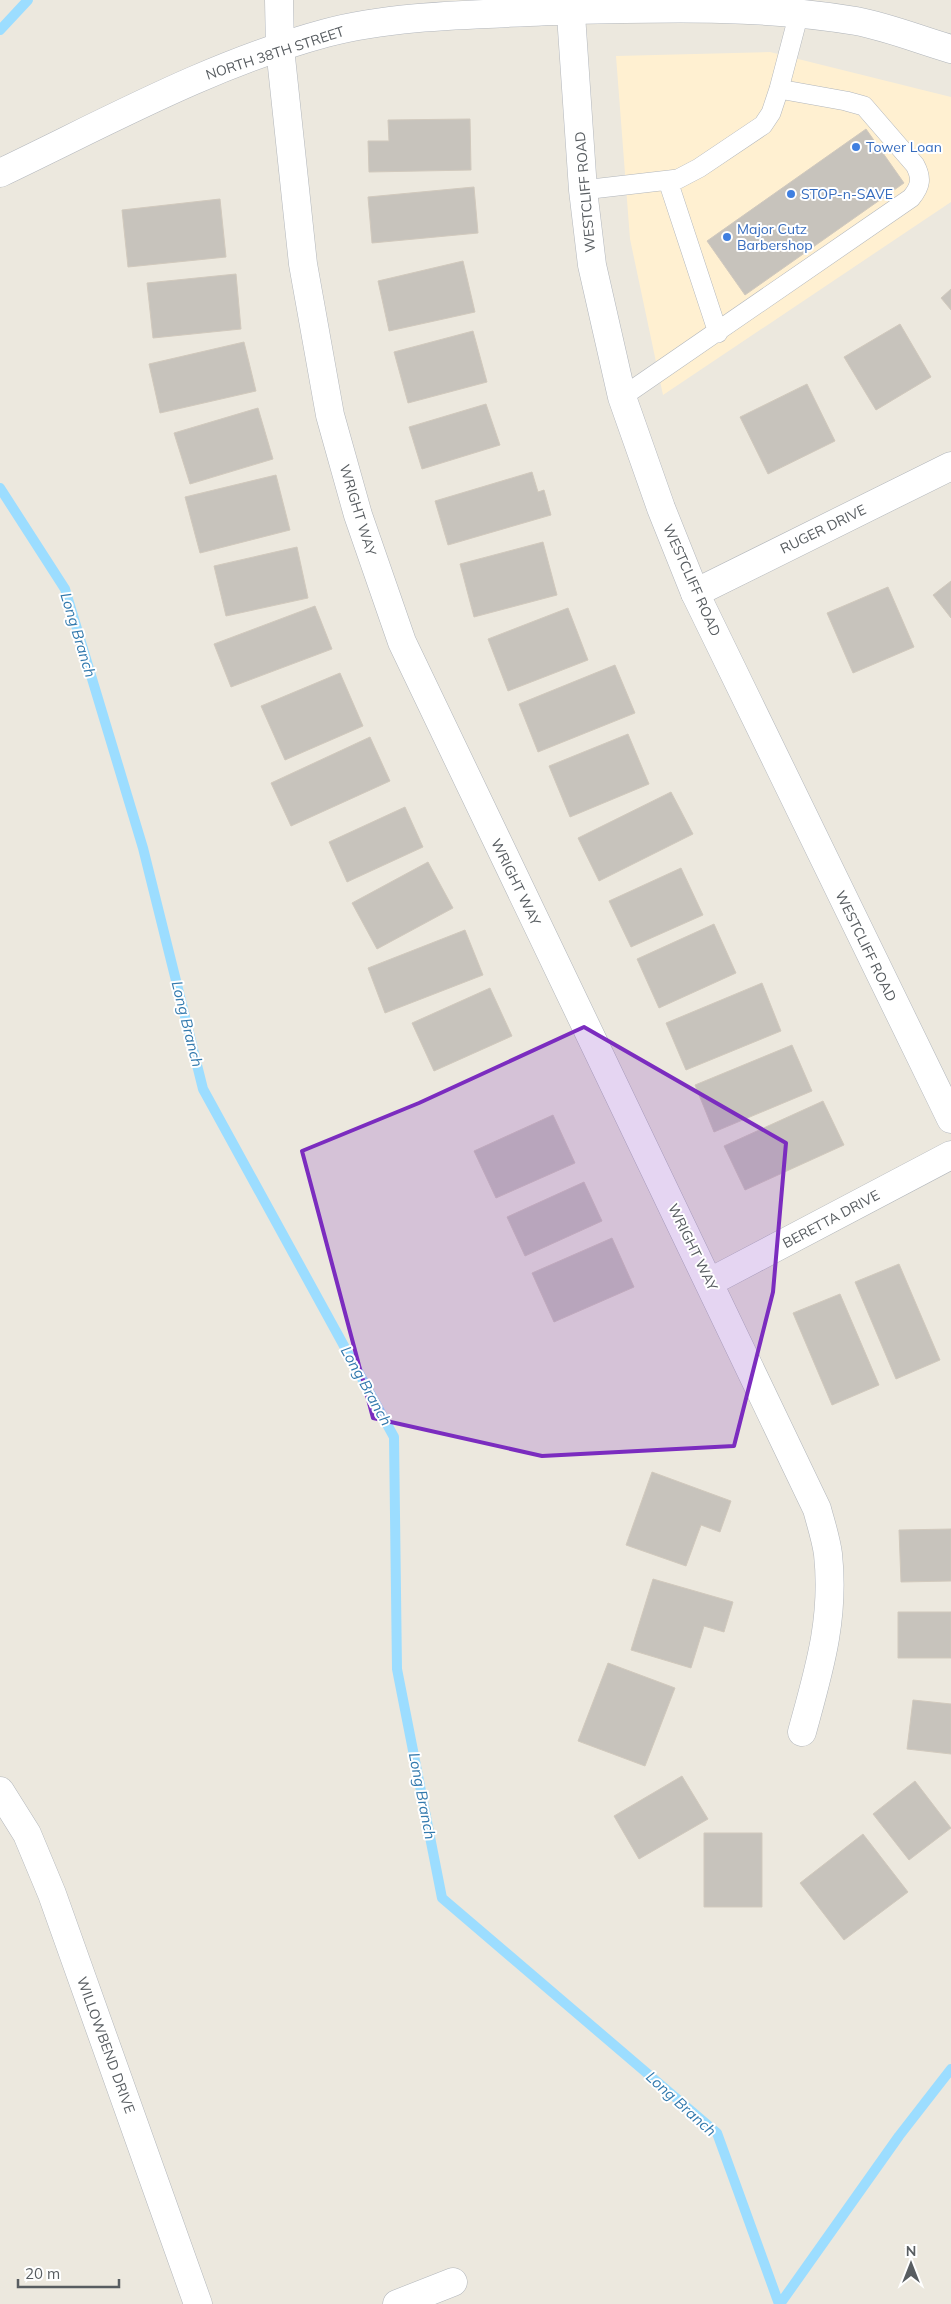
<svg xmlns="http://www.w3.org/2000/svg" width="951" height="2304" viewBox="0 0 951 2304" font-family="Mulish,sans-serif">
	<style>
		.commercial { fill: #fff0d1 }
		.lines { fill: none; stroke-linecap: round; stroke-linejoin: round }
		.stream { stroke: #9cddff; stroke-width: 10 }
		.building { fill: #c7c3bc; stroke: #d1c9bd }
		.lane-casing { stroke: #b2b6bb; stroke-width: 20 }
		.street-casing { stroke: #b2b6bb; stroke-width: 29 }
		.secondary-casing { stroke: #b3b7bd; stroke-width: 29 }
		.lane { stroke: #fff; stroke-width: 19 }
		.street { stroke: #fff; stroke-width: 28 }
		.secondary { stroke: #fff; stroke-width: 28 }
		.marked { fill: #7b2cbf; fill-opacity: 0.2; stroke: #7b2cbf; stroke-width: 4; stroke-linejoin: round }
		.shop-dot { fill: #3f7fe0; stroke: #fff; stroke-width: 2 }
		.labels { text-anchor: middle; stroke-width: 4; stroke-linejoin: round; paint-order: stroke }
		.street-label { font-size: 14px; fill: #585d61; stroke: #fff }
		.shop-label { font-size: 14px; fill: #366cbe; stroke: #fff; text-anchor: start }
		.water-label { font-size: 15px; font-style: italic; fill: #3279ad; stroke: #fff }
	</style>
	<rect width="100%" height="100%" fill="#ece8de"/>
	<path class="commercial" d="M770,52L951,97V202L663,395L630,239L616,56Z"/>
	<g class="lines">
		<path class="stream" d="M0,30L28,0
			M0,488L65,589L143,848L203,1089L394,1437L397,1669L442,1898L717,2133L779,2304
			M780,2304L899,2136L951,2069"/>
	</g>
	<path class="building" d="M470,119L471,170L369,172L368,141H389L388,120Z
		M866,129L904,183L745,295L707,241Z
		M474,187L478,233L372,243L368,197Z
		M220,199L226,257L128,267L122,210Z
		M463,261L475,312L389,331L378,281Z
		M236,274L241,329L153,338L147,283Z
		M951,289V310L941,298Z
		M900,324L931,377L876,410L844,357Z
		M473,331L487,382L408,403L394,352Z
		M244,342L256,391L160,413L149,364Z
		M807,384L835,441L768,474L740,417Z
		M486,404L500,445L422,469L409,427Z
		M258,408L273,459L190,484L174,433Z
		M532,472L538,492L544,490L551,515L448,545L435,501Z
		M276,475L290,530L200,553L185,497Z
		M543,542L557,595L474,617L460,564Z
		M297,547L308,598L226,616L214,566Z
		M951,581V618L933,595Z
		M888,587L914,647L853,673L827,613Z
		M315,606L332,649L231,687L214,644Z
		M568,608L588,660L508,691L488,639Z
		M615,665L635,713L538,752L519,704Z
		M340,673L363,726L285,760L261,706Z
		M628,734L649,784L570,817L549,766Z
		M370,737L390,781L291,826L271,783Z
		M671,792L693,834L599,881L578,838Z
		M405,807L423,847L347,882L329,842Z
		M428,862L453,908L377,949L352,903Z
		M681,868L703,915L631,947L609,901Z
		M714,924L736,973L659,1008L637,959Z
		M465,930L483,975L385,1013L368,968Z
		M762,983L781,1031L686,1070L666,1023Z
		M490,988L512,1036L434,1071L412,1023Z
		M792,1045L812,1091L714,1132L695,1085Z
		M823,1101L844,1145L745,1190L724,1146Z
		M553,1115L575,1163L496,1198L474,1151Z
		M584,1182L602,1221L525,1256L507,1217Z
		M612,1238L634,1287L554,1322L532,1273Z
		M899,1264L940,1360L896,1379L855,1282Z
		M840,1294L879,1385L832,1405L793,1313Z
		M652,1472L731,1501L720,1532L701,1525L686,1566L626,1545Z
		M951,1529V1581L901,1582L899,1530Z
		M653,1579L733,1602L724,1632L704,1626L691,1668L631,1650Z
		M898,1612H951V1658H898Z
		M608,1663L675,1688L645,1766L578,1741Z
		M913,1700L951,1704V1754L907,1749Z
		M682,1776L708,1819L639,1859L614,1816Z
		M915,1781L951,1828L909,1860L873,1814Z
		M704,1833H762V1907H704Z
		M863,1834L908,1892L844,1940L800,1883Z"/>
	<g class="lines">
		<defs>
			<path id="lane" d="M668,181L718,333
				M583,190L678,179L699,168L763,125L771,113L779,89L799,13
				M622,397L911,198C921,186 922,178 915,165L864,106L846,101L779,89"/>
			<path id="street" d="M279,0L280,48L303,264L330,415L358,515L402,642L817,1509C821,1524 826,1539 828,1554C835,1619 819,1670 802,1732
				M570,10C666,8 761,5 856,21C888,27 920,40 951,49
				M695,593L951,466
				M710,1282L951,1155
				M0,1791L27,1834L52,1894L198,2304
				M397,2304L453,2282"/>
			<path id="secondary" d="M570,0L583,190L592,265L622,397L661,508L695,593L951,1119
				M0,173C107,122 211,64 326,33C401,13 492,15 570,10"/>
		</defs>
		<use href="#lane" class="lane-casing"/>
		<use href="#street" class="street-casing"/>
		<use href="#secondary" class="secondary-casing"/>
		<use href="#lane" class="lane"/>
		<use href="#street" class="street"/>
		<use href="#secondary" class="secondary"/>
	</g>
	<path class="marked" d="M584,1027L786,1143L773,1292L734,1446L542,1456L373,1418L302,1151L419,1103Z"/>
	<g class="shop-dot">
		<circle cx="856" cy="147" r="5"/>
		<circle cx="791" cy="194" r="5"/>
		<circle cx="727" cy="237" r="5"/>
	</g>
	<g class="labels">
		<g class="street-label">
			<text transform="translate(275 53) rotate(-18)" y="5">NORTH 38TH STREET</text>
			<text transform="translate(585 192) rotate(-95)" y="5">WESTCLIFF ROAD</text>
			<text transform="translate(358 510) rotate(73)" y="5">WRIGHT WAY</text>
			<text transform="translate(823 529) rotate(-26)" y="5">RUGER DRIVE</text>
			<text transform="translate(692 580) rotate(66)" y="5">WESTCLIFF ROAD</text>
			<text transform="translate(516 882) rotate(64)" y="5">WRIGHT WAY</text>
			<text transform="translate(866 946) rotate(64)" y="5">WESTCLIFF ROAD</text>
			<text transform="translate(831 1219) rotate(-28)" y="5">BERETTA DRIVE</text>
			<text transform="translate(693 1247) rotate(64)" y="5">WRIGHT WAY</text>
			<text transform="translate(106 2045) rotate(70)" y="5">WILLOWBEND DRIVE</text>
		</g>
		<g class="shop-label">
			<text x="866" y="152">Tower Loan</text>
			<text x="801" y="199">STOP-n-SAVE</text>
			<text x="737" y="234">Major Cutz<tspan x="737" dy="16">Barbershop</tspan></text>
		</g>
		<g class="water-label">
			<text transform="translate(78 635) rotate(73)" y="5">Long Branch</text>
			<text transform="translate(187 1024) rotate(76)" y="5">Long Branch</text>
			<text transform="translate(366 1386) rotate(61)" y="5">Long Branch</text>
			<text transform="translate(422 1796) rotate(79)" y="5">Long Branch</text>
			<text transform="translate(681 2104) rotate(42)" y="5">Long Branch</text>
		</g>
	</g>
	<g transform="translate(911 2264)" stroke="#ffffff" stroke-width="4" paint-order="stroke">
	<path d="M0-4L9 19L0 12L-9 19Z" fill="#585d61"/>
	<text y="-8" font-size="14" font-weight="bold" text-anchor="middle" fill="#585d61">N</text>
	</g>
	<path d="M18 2279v8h101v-8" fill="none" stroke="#585d61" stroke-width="2.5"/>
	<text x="25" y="2279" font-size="15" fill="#585d61" stroke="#ffffff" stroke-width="4" paint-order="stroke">20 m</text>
</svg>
